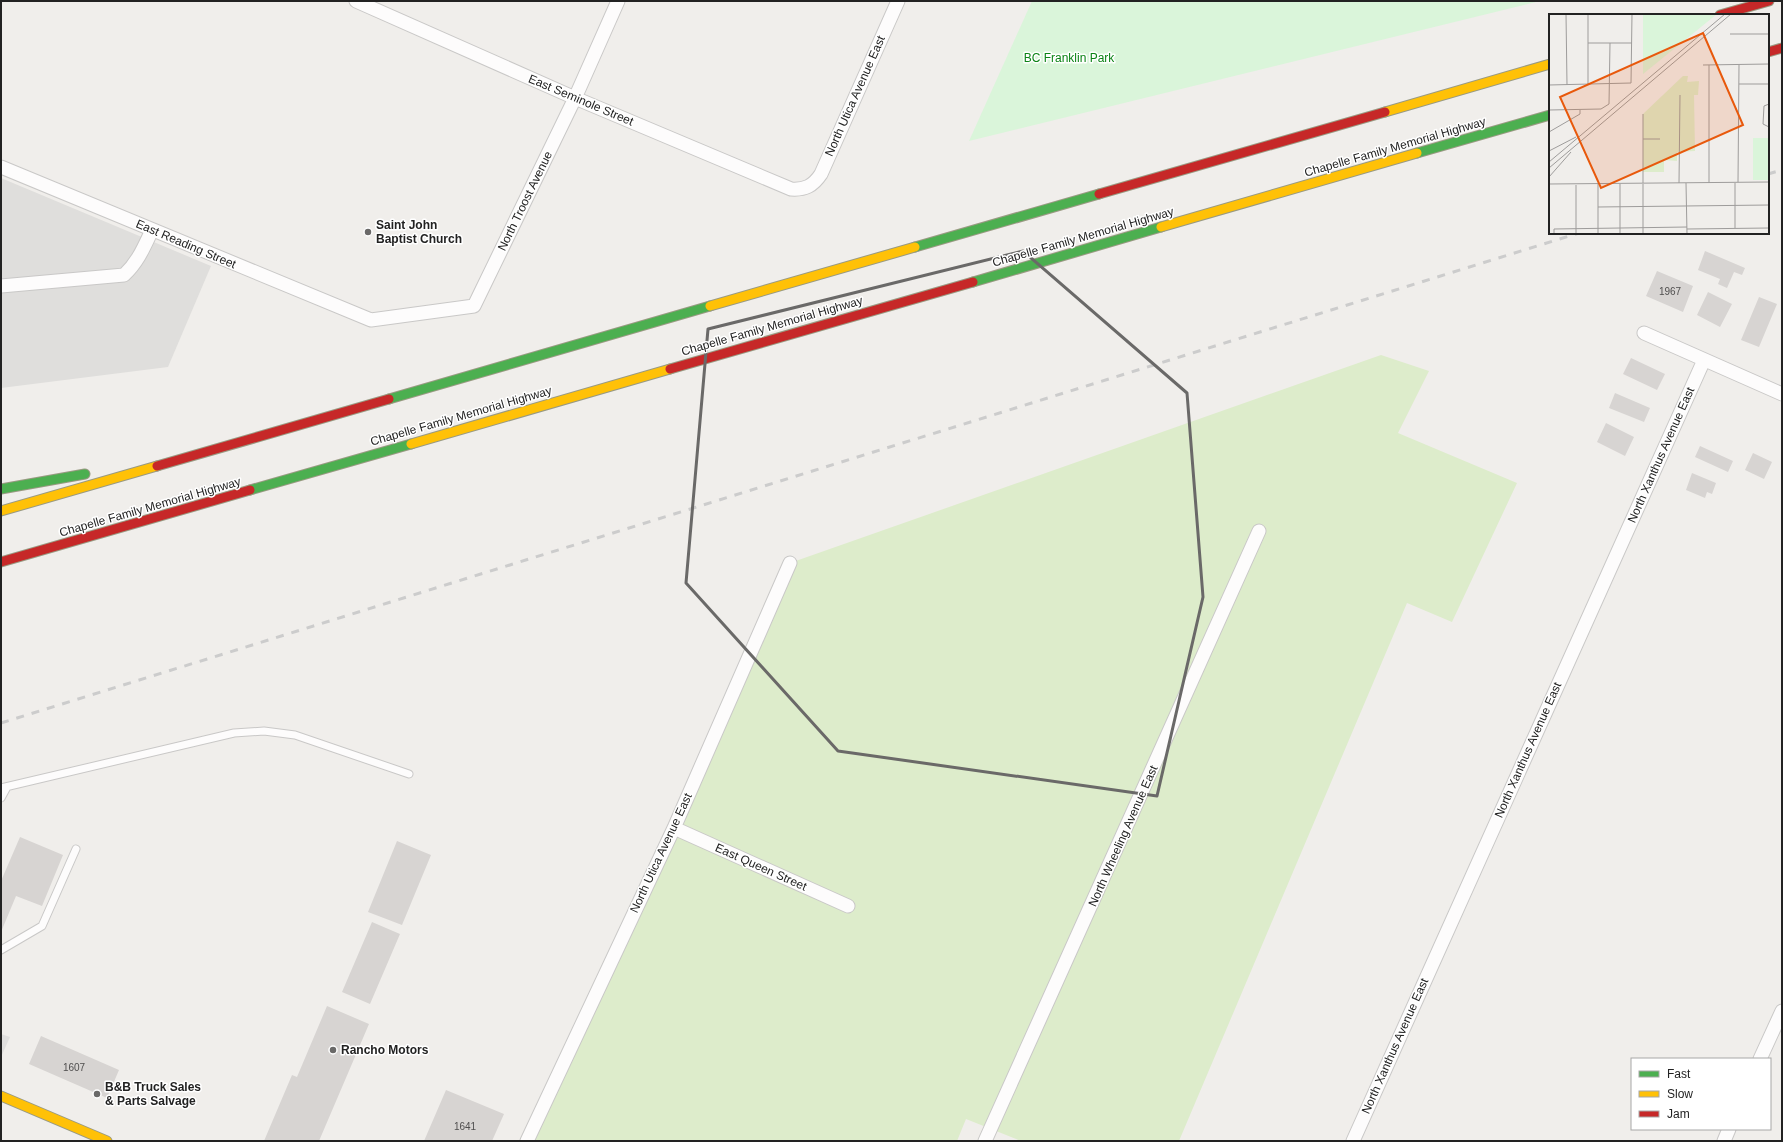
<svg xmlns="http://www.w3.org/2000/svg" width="1783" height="1142" viewBox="0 0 1783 1142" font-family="Arial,sans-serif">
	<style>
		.residential { fill: #dfdedc }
		.grass { fill: #ddeccb }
		.park { fill: #daf5da }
		.parking { fill: #e0dfde }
		.building { fill: #d7d4d2 }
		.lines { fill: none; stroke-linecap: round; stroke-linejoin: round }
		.lane-casing { stroke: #c9c8c7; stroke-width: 9 }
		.street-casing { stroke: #c9c8c7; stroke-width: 15 }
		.fast-casing { stroke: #999a82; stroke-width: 11 }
		.slow-casing { stroke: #999a82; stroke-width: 11 }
		.jam-casing { stroke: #999a82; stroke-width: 11 }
		.lane { stroke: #fdfcfc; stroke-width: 7 }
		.street { stroke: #fdfcfc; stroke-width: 13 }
		.fast { stroke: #4caf50; stroke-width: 9 }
		.slow { stroke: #ffc107; stroke-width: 9 }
		.jam { stroke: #c62828; stroke-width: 9 }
		.rail { stroke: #ccc; stroke-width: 3; stroke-dasharray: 8 8; stroke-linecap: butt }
		.marked { fill: none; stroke: #6a6968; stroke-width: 3; stroke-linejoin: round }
		.poi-dot { fill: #6a6968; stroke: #fff; stroke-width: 1.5 }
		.labels { text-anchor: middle; stroke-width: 3; stroke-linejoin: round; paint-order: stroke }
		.number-label { font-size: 10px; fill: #4f4e4e }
		.park-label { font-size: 12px; fill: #0c8416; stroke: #fff }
		.street-label { font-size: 12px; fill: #222; stroke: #fff }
		.poi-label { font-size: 12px; font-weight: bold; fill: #222; stroke: #fff; text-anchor: start }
		.inset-road { fill: none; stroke: #9e9c9b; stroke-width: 1 }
		.view { fill: #e8590c; fill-opacity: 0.15; stroke: #e8590c; stroke-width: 2 }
		.inset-edge { fill: none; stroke: #222; stroke-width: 2 }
	</style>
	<rect width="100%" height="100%" fill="#f0eeeb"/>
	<path class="residential" d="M1,178L211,266L168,367L1,388Z"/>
	<path class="grass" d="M1381,355L1429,371L1398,433L1517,483L1452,622L1407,603L1179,1141H1021L966,1119L957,1141H527L790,563Z"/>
	<path class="park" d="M1032,1H1540L969,141Z"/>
	<path class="parking" d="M1,1034L10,1037L1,1057Z"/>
	<path class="building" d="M1705,251L1745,268L1742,275L1734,272L1727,288L1718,284L1720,279L1698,270Z
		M1657,271L1693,286L1683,312L1646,296Z
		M1708,292L1732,304L1720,327L1697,315Z
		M1759,297L1777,304L1759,347L1741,340Z
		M1631,358L1665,374L1657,390L1623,374Z
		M1615,393L1650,408L1644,422L1609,408Z
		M1606,423L1634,437L1625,456L1597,442Z
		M1700,446L1733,461L1728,472L1695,457Z
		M1753,453L1772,462L1764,479L1745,470Z
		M1692,473L1716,483L1712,494L1707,492L1705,498L1686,490Z
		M20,837L63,855L42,906L16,896L1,932V881Z
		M397,841L431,855L402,925L368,912Z
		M372,922L400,934L370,1004L342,992Z
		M327,1006L369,1024L319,1141H264L292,1075L297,1077Z
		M41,1036L119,1070L107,1098L29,1064Z
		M446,1090L504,1114L492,1141H424Z"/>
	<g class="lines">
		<defs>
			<path id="lane" d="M1,788L234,733L264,731L295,735L409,774
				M1,798L7,787
				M1,950L42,926L76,849"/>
			<path id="street" d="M356,1L575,98L791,189C805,190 813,186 821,174L898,1
				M1,167L371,320L474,306L575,98L618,1
				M1,286L124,275C138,262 144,247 152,230
				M1644,333L1782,394
				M674,828L848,906
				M1760,1059L1782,1011
				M527,1141L674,828L790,563
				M985,1141L1259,531
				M1353,1141L1704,360
				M1724,1141L1729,1129"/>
			<path id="fast" d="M1417,153L1550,115
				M915,247L1099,194
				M973,282L1161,227
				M389,399L710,306
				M1,489L85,474
				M250,490L411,444"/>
			<path id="slow" d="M1385,112L1550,64
				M1161,227L1417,153
				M710,306L915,247
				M411,444L670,369
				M1,511L157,466
				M1,1096L107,1141"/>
			<path id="jam" d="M1720,15L1769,1
				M1768,52L1782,48
				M1099,194L1385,112
				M670,369L973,282
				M157,466L389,399
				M1,562L250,490"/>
		</defs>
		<use href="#lane" class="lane-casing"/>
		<use href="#street" class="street-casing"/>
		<use href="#fast" class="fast-casing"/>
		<use href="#slow" class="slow-casing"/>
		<use href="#jam" class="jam-casing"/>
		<use href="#lane" class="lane"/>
		<use href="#street" class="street"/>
		<use href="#fast" class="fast"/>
		<use href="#slow" class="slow"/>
		<use href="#jam" class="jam"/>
		<path class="rail" d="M1768,174L1782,170
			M1,723L1579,233"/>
	</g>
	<path class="marked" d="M1023,251L1187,393L1203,597L1157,796L838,751L686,583L708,329Z"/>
	<g class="poi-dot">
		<circle cx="368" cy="232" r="4"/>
		<circle cx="333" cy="1050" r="4"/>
		<circle cx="97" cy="1094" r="4"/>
	</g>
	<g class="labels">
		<g class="number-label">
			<text x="1670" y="295">1967</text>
			<text x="74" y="1071">1607</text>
			<text x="465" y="1130">1641</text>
		</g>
		<g class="park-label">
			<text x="1069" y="62">BC Franklin Park</text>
		</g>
		<g class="street-label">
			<text transform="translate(855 96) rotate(-66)" y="4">North Utica Avenue East</text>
			<text transform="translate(581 100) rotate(23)" y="4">East Seminole Street</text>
			<text transform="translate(1395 147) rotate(-16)" y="4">Chapelle Family Memorial Highway</text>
			<text transform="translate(525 201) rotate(-64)" y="4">North Troost Avenue</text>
			<text transform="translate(1083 237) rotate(-16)" y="4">Chapelle Family Memorial Highway</text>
			<text transform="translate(186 244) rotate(23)" y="4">East Reading Street</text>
			<text transform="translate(772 326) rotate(-16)" y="4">Chapelle Family Memorial Highway</text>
			<text transform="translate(461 416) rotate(-16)" y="4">Chapelle Family Memorial Highway</text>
			<text transform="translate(1661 455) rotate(-66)" y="4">North Xanthus Avenue East</text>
			<text transform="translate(150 507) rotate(-16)" y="4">Chapelle Family Memorial Highway</text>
			<text transform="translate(1528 750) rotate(-66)" y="4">North Xanthus Avenue East</text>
			<text transform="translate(1123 836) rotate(-66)" y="4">North Wheeling Avenue East</text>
			<text transform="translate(661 853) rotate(-65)" y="4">North Utica Avenue East</text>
			<text transform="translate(761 867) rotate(24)" y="4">East Queen Street</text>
			<text transform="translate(1395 1046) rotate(-66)" y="4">North Xanthus Avenue East</text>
		</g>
		<g class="poi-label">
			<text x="376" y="229">Saint John<tspan x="376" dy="14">Baptist Church</tspan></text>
			<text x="341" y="1054">Rancho Motors</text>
			<text x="105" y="1091">B&amp;B Truck Sales<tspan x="105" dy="14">&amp; Parts Salvage</tspan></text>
		</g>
	</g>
	<g transform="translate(1549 14)">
		<rect width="220" height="220" fill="#f0eeeb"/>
		<path d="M134,62H139L138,68L150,67L149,81H145L146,137L128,138V147L115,146V158H94V100Z" fill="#ddeccb"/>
		<path d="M94,0H168L94,60ZM204,124H220V166H204Z" fill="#daf5da"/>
		<path class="inset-road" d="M17,0L18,71M39,0V70M181,20H220M39,29H83M154,51L220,50M190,70H220M0,71L82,69L83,0M220,90L215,92L214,110L220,113M0,96L52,95L60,90L61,29M0,118L31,100V96M94,125H111M0,137L27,123M0,148L176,0M0,154L182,0M0,163L22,138M189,168L190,51M94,169V100M130,169L131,81M137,169L138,220M160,169V51M186,169V214M0,170L220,168M49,170V220M71,170V220M94,170V220M27,171V220M49,193L220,191M138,215L220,214M5,220V215L138,213"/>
		<path class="view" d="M154,19L194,111L52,174L11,83Z"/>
		<rect width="220" height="220" class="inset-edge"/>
	</g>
	<rect width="1783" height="1142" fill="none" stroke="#222222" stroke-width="4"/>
	<rect x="1631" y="1058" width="140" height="72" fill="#ffffff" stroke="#a7a7a7"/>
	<rect x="1639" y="1071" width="20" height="6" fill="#4caf50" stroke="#a7a7a7"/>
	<text x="1667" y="1078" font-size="12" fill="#222222">Fast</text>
	<rect x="1639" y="1091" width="20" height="6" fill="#ffc107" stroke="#a7a7a7"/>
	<text x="1667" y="1098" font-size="12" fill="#222222">Slow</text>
	<rect x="1639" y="1111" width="20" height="6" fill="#c62828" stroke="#a7a7a7"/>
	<text x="1667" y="1118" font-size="12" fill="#222222">Jam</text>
</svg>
